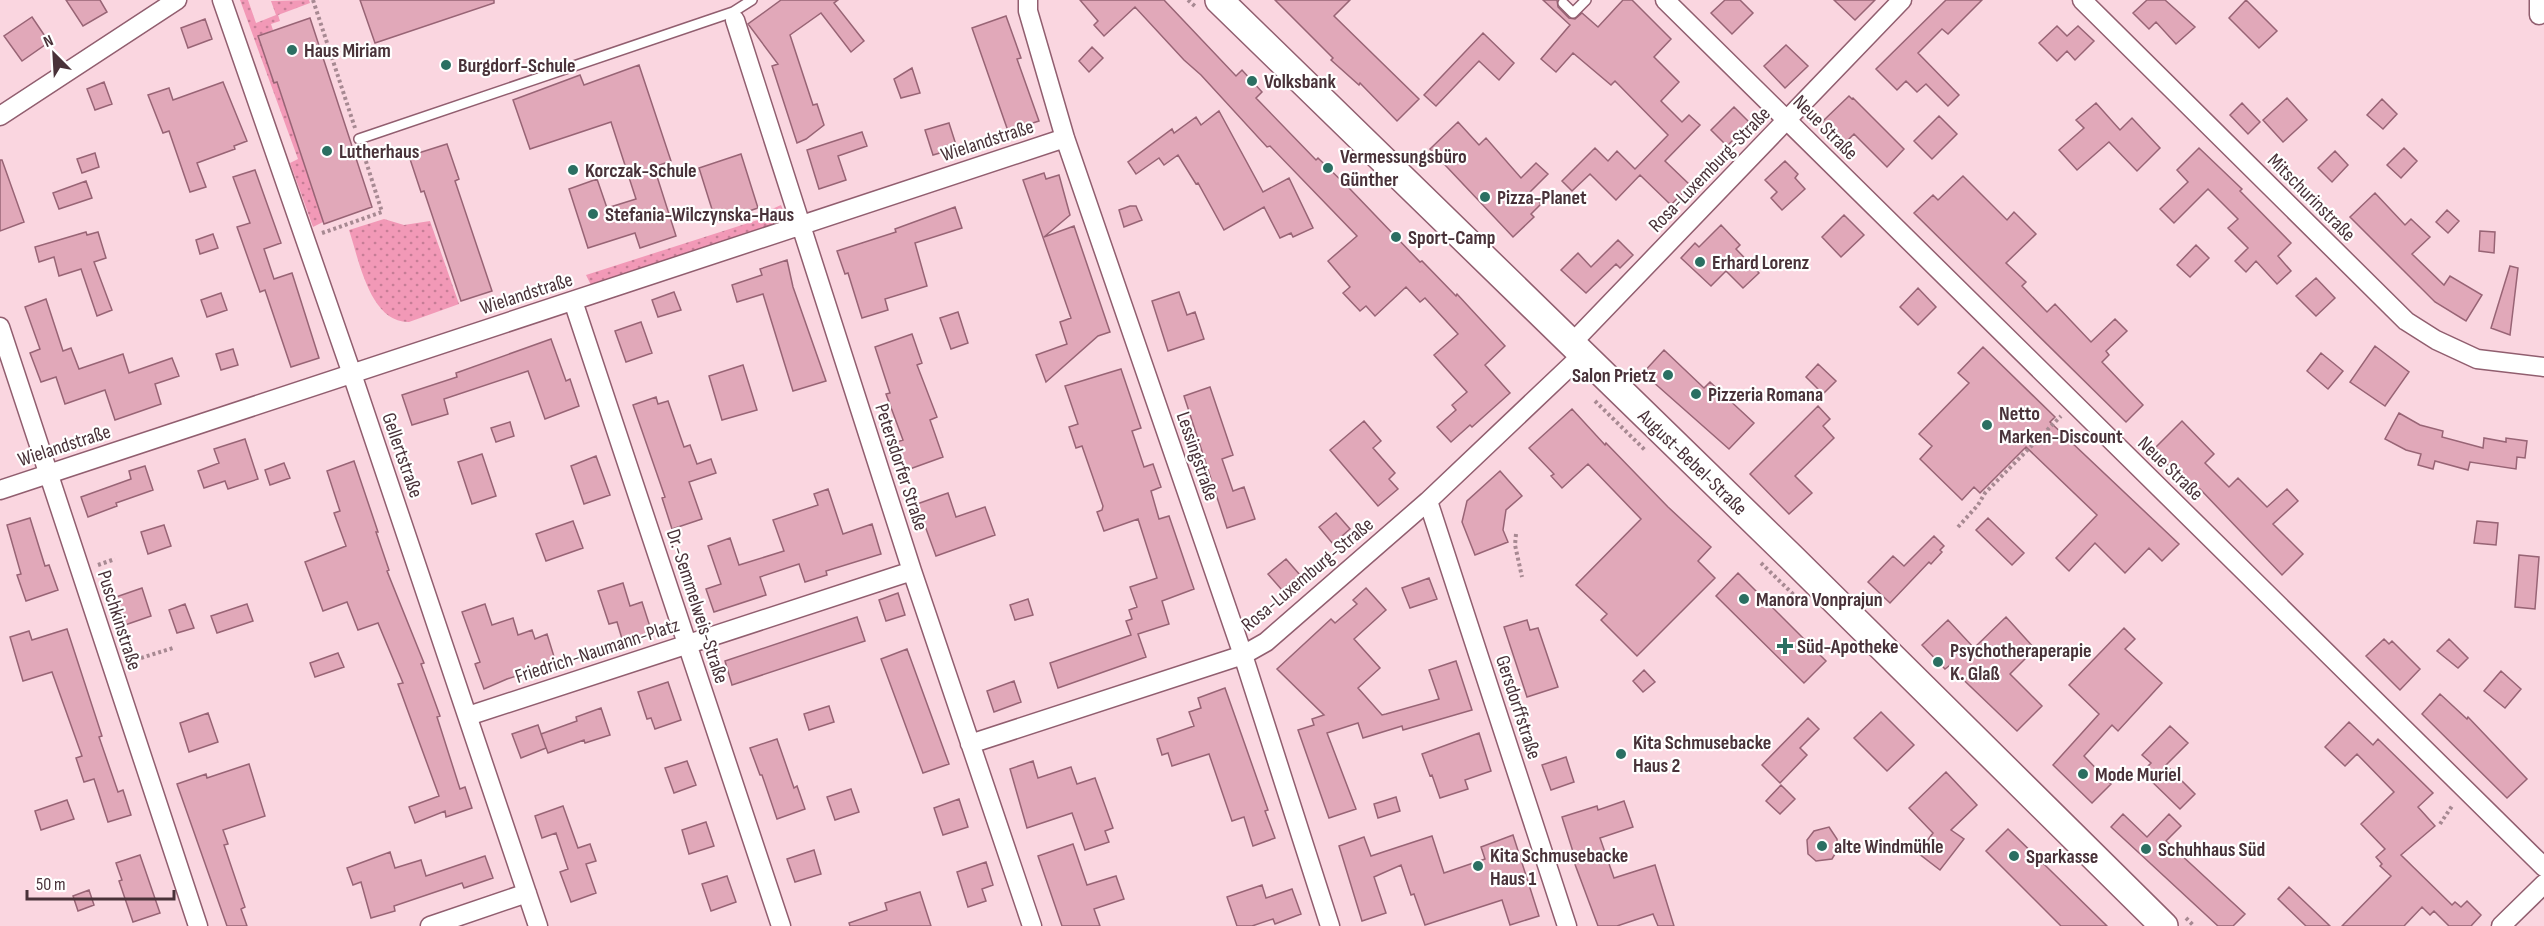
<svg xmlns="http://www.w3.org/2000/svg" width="2544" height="926" viewBox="0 0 2544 926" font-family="'Sofia Sans Condensed',sans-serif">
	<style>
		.grass { fill: url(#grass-dots) }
		.building { fill: #e1a8b9; stroke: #986475; stroke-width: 1.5 }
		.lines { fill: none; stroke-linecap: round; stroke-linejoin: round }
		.service-casing { stroke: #915e6f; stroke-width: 12 }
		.minor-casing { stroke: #915e6f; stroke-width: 21 }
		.secondary-casing { stroke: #915e6f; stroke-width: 30 }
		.path { stroke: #a78992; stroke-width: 4; stroke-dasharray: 3 3; stroke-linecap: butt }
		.service { stroke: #fff; stroke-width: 9 }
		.minor { stroke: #fff; stroke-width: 18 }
		.secondary { stroke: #fff; stroke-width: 27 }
		.poi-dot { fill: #2b6f62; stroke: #fff; stroke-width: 2 }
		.labels { text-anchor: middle; stroke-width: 4.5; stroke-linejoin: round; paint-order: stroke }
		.poi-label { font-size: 20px; font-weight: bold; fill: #493239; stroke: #fff; text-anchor: start }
		.street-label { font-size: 20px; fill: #493239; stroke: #fff }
	</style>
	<defs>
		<pattern id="grass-dots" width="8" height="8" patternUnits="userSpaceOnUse" patternTransform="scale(1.5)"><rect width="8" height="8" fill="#f299b7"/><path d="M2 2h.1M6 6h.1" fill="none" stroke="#c67d96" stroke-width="1.8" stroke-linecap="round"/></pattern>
	</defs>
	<rect width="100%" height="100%" fill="#fad6e0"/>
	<path class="grass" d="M240,0H248L256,23L276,15L271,1L309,0L310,3L278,15L280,21L271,24L273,30L260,35L325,221L313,227L290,163L298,159Z
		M781,205L785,216L782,223L599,286L591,285L586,275L773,215L772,209Z
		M384,219L404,225L430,221L459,304L409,322C370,323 359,260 349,230Z"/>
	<path class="building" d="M66,0H100L107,12L83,26Z
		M360,0H494V3L375,43Z
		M781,0H838L834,3L864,41L851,52L821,13L790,35L813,105L817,104L824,125L806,139L797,143L772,66L778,64L748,24Z
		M1080,0H1164L1236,76L1242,70L1262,92L1256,98L1316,160L1318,158L1350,189L1420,262L1422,261L1456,296L1457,294L1505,346L1485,365L1510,393L1472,427L1470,425L1451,442L1437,427L1456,410L1452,405L1467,392L1434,355L1458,334L1425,298L1420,302L1406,287L1375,316L1366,306L1360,311L1343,293L1350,287L1328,261L1357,236L1270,146L1267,147L1201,75L1184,60L1135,7L1104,36L1094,25L1098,21Z
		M1275,0H1350L1334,16L1419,99L1397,121L1360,83L1359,85L1331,60L1333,58Z
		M1543,0H1557L1558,7L1569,18L1575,19L1582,13L1598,27L1623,0H1632L1671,39L1654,57L1679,82L1661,101L1682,122L1689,115L1700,125L1665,161L1690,185L1671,205L1640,175L1616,200L1590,174L1572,191L1562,181L1595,148L1608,161L1617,151L1635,169L1668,135L1615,81L1611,85L1573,53L1556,72L1541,59L1570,25Z
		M1725,0H1740L1753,13L1732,34L1711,13Z
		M1834,0H1875L1855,20Z
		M1946,0H1982L1948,34L1942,29L1918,53L1959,95L1948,106L1926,84L1917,92L1906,81L1897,90L1876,69Z
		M2147,0H2165L2195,27L2176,44L2156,22L2149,29L2133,13Z
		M2246,0L2277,31L2259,48L2229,18Z
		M1006,16L1021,58L1017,59L1039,121L1008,131L972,28Z
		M32,17L49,42L22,61L4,36Z
		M310,18L372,207L324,224L277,82L274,83L258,36Z
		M205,19L212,39L188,48L181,28Z
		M2057,26L2067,36L2078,26L2094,41L2075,60L2067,51L2057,61L2039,43Z
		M1483,33L1514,63L1499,80L1479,61L1436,106L1424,95Z
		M1786,45L1808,66L1785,88L1764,66Z
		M1092,47L1103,58L1089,72L1079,61Z
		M639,65L671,161L654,167L676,236L640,248L635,233L588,248L569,189L597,179L607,208L636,199L611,122L530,149L513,100L580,75L584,85Z
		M912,68L920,93L901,98L894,79Z
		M104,82L112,104L95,110L87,89Z
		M223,82L247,141L234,146L235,149L197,163L206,187L190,192L169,131L163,133L148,95L169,88L173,100Z
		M1849,96L1852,99L1853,98L1904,149L1887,167L1854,134L1845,143L1823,121Z
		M2287,98L2307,120L2283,142L2263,120Z
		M2382,99L2397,114L2383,129L2367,115Z
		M2096,103L2120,130L2132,118L2160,148L2137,171L2109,142L2077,170L2059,150L2084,128L2076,120Z
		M2242,103L2260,122L2248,134L2230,115Z
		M1734,107L1750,123L1727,146L1711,130Z
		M1219,111L1263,192L1289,178L1313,228L1293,237L1291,233L1280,238L1264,207L1224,230L1198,183L1196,184L1178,155L1164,165L1159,158L1136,174L1128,162L1172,129L1174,133L1196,117L1201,125Z
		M1939,116L1957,134L1932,159L1914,141Z
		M1458,122L1479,145L1486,138L1521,178L1536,163L1548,174L1530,192L1541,204L1531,214L1534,217L1513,237L1430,149Z
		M949,123L957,148L933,155L925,130Z
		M862,132L867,146L838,156L846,180L819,189L807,150Z
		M447,144L459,179L455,181L492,291L461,301L424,191L421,192L409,156Z
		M2199,148L2242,189L2240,191L2291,243L2278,256L2291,271L2277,284L2256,261L2246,272L2235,261L2248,248L2228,228L2238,219L2208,189L2174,223L2160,209L2188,182L2177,170Z
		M2404,148L2417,161L2401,178L2387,165Z
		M2335,151L2348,165L2332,182L2318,168Z
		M95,153L99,167L82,173L77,159Z
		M741,154L758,208L716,222L699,168Z
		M0,160H2L24,222L0,231Z
		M1785,161L1798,174L1795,178L1805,189L1782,210L1771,198L1777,192L1765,180Z
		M255,170L281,243L264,249L274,279L292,273L319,358L291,367L265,290L260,292L237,227L250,223L233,177Z
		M1044,173L1046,179L1059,175L1070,215L1044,237L1074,226L1110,332L1098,336L1046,382L1036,355L1067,344L1060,322L1071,318L1023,180Z
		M1963,176L2007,220L2014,212L2036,234L2006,263L2026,282L2022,286L2047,312L2055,304L2091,342L2115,319L2127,331L2106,351L2109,355L2102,362L2143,405L2126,422L1914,213L1933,195L1938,200Z
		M86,181L92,198L59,209L53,193Z
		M2375,193L2405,225L2411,219L2430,237L2412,254L2444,285L2450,276L2482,295L2466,321L2435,302L2350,217Z
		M1130,206H1136L1142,220L1124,227L1119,210Z
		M955,207L962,228L915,243L927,286L885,299L888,310L862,318L848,273L845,274L837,251L896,232L895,229Z
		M2447,210L2459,221L2448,233L2436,222Z
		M1844,215L1864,235L1841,257L1822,237Z
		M1721,225L1740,245L1736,249L1759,273L1743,288L1726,271L1711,286L1681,258L1695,243L1699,247Z
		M2480,231L2495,232L2494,253L2479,251Z
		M86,232L87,235L98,232L106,258L94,262L112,310L97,316L81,269L59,276L54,257L39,262L35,247Z
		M213,234L218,248L200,254L196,240Z
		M1618,240L1633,255L1620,268L1616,264L1586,293L1561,270L1578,253L1591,267Z
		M2196,245L2209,258L2190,277L2177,265Z
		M787,260L793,287L826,381L793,391L763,294L737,302L732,285L762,275L760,269Z
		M2510,266L2518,268L2510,335L2491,328Z
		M2316,278L2335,298L2316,316L2296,296Z
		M1918,288L1936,307L1918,325L1900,307Z
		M674,292L681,310L658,317L652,300Z
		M1179,292L1187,315L1195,312L1204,339L1168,351L1152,301Z
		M221,293L227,310L207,317L201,300Z
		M46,299L63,351L71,348L79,369L123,354L129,373L172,358L179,376L155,384L161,404L115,420L105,390L65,404L56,377L41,382L30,353L40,349L25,307Z
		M958,312L968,343L951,349L940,318Z
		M641,322L652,353L626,362L615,331Z
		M912,334L922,363L917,365L937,417L930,420L943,457L907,470L897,442L903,440L886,394L890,393L875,347Z
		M551,339L566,381L570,379L579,406L545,419L528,371L444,399L448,414L412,425L402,395L457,377L456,373Z
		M2375,346L2409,372L2385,406L2350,382Z
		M1983,347L2055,417L2050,422L2179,544L2162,561L2149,548L2125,573L2095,543L2069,571L2056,558L2097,515L2026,447L1980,493L1974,487L1962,500L1920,459L1932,446L1919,434L1969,383L1958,373Z
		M233,349L238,365L221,370L216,354Z
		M1664,350L1704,388L1710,382L1754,423L1729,449L1643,373Z
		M2321,353L2343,371L2328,389L2307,371Z
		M1818,364L1836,381L1823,394L1806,377Z
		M743,365L757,410L722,420L709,376Z
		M1121,369L1141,428L1132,431L1144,467L1153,464L1161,487L1151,491L1159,519L1169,516L1194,589L1162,601L1169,624L1138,634L1146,657L1058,688L1050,663L1131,635L1126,621L1132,619L1129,610L1137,607L1130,587L1157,578L1138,519L1104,531L1097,512L1102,510L1103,506L1082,446L1076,448L1069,427L1078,424L1065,386Z
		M1210,387L1233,455L1222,459L1233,491L1244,487L1255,519L1227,528L1184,396Z
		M656,397L658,404L668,401L684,447L690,445L697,464L711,459L716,473L689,482L702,519L672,529L662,498L665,497L633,405Z
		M1818,406L1830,419L1823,426L1834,438L1795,476L1812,493L1789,514L1750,474Z
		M1572,409L1605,445L1606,443L1668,507L1711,547L1698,561L1715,578L1637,656L1601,620L1607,614L1576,585L1641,519L1588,464L1562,488L1551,476L1554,474L1529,448Z
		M2399,413L2420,425L2443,431L2442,437L2483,448L2484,438L2506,442V438L2527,441L2525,458L2517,457L2516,469L2470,462L2468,470L2435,461L2433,469L2418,465L2421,454L2406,450L2385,439Z
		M1364,421L1381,441L1373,448L1395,473L1389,479L1398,489L1378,506L1330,450Z
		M2182,421L2214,454L2205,463L2229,487L2238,478L2267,507L2287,489L2298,501L2273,524L2303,554L2282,575L2200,489L2196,492L2153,450Z
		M510,422L514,436L496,442L491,428Z
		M245,439L258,479L228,489L225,481L204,488L198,471L219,463L214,449Z
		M482,454L496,496L472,504L458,462Z
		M596,456L610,495L584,504L571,466Z
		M354,461L378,532H376L389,570L387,571L424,663L421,664L440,716L437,717L460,789L465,787L472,808L446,817L445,811L415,823L409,807L439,796L398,684L403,683L378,623L358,630L347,602L323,611L305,562L346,546L334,513L340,511L327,471Z
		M284,463L290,478L270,485L265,470Z
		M145,466L153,490L116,503L117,506L88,517L81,497L131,479L129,471Z
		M1500,471L1522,496L1506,510L1503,530L1508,542L1475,555L1462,522L1467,501Z
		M828,489L843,534L872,524L881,554L826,571L827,575L805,582L799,564L760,577L766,595L714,612L706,589L721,584L708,546L730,538L739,565L784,551L773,520L818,505L814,494Z
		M948,493L956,517L985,507L995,535L936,556L917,504Z
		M1336,513L1350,529L1333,544L1319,527Z
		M30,518L45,566L49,565L58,590L26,601L17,575L21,574L7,525Z
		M1988,518L2024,553L2012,565L1976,530Z
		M573,521L583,548L546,561L536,534Z
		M2477,521L2498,523L2496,545L2474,543Z
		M164,525L171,546L148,554L141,532Z
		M1934,536L1944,546L1940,550L1942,552L1931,564L1929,562L1890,603L1868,582L1893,556L1904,566Z
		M2519,555L2539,557L2535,609L2515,607Z
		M1286,559L1300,575L1282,590L1268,574Z
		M1738,573L1826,661L1804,683L1716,596Z
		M1429,578L1437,599L1410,608L1402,588Z
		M623,583L630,606L642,602L652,633L623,642L617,622L609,624L598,591Z
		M142,588L151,616L125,625L116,597Z
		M1366,588L1386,610L1354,639L1380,668L1358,688L1382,715L1386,714L1439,699L1429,670L1456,661L1472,710L1403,730L1402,726L1363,738L1358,723L1327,733L1356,809L1329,818L1298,730L1314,725L1312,719L1324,715L1277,669L1331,619L1335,623L1357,604L1353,600Z
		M898,593L905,615L886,621L879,600Z
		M1028,599L1033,615L1015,620L1010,605Z
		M185,604L194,628L177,633L169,610Z
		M247,604L253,621L217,633L211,616Z
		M485,604L492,625L513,618L518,635L532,630L535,639L547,634L556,663L507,679L484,689L475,664L480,662L462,612Z
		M857,617L865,641L732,685L725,661Z
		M2006,617L2035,649L2010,674L2042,706L2017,731L1949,666L1945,669L1922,645L1948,620L1974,648Z
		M1527,620L1530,630L1538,628L1558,687L1527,697L1504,627Z
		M2124,628L2135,639L2125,649L2162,683L2118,731L2112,725L2084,756L2111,784L2092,803L2053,765L2099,714L2069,685Z
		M67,629L102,736L99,737L118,792L123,790L131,815L108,822L94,779L84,782L76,758L82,756L52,672L23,681L10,637L29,631L32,640Z
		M2384,639L2389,644L2392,641L2420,669L2400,690L2366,656Z
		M2449,639L2468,658L2458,668L2437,651Z
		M907,649L949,764L923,773L881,659Z
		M338,653L344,667L315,677L310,663Z
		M1644,670L1655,682L1643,692L1633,681Z
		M2501,671L2521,689L2505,708L2484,691Z
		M1014,681L1021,702L994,712L987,691Z
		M668,682L681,720L655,729L651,718L647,719L638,692Z
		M1225,688L1268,810L1265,811L1275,838L1253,846L1244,817L1232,821L1209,754L1172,766L1168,753L1162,755L1157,739L1194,726L1189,712L1201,708L1198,698Z
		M2440,694L2467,719L2468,717L2527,779L2507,798L2422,714Z
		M829,706L834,722L809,730L804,714Z
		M601,708L610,735L585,743L584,740L548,753L541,734L577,721L576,717Z
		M1881,712L1914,745L1887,771L1854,738Z
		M208,713L218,742L189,752L180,723Z
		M1808,718L1819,729L1800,748L1807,755L1780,783L1762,765Z
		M2349,722L2373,745L2378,739L2433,793L2418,807L2435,826L2401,855L2452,905L2455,902L2461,907L2467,901L2481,915L2471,926H2449L2434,911L2430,915L2422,907L2404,926H2342L2391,876L2380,866L2382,864L2376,857L2385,849L2361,824L2394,792L2357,754L2345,766L2325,747Z
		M538,725L546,748L521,758L512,734Z
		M2170,726L2188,743L2166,765L2195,794L2180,809L2142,772L2151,763L2142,755Z
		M1479,733L1491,771L1465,780L1468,789L1440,798L1432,775L1430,776L1422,754Z
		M777,739L794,788L797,786L805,809L777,819L762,775H760L750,748Z
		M1566,757L1574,782L1551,790L1542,765Z
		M687,761L696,785L674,793L665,768Z
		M1033,761L1038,778L1071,767L1077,784L1095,778L1113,828L1105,831L1109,842L1085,850L1072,813L1027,828L1010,769Z
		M249,764L265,816L223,830L228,844L224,845L245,907L241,909L247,926H227L177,784L206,774L207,778Z
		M1946,772L1977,805L1951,830L1964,839L1940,870L1918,853L1933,833L1909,808Z
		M1781,785L1795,799L1780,814L1766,801Z
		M851,789L859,812L835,820L827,797Z
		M1396,797L1400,811L1378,818L1374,804Z
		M959,799L968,827L943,835L934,808Z
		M67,800L74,819L41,830L35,811Z
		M1624,801L1633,827L1600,838L1614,878L1655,865L1674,926H1658L1653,914L1617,926H1598L1573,859L1575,858L1562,817L1597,806L1598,810Z
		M563,806L578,848L590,844L596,861L586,864L596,893L571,902L560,872L568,869L556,833L542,838L535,816Z
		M2123,814L2147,837L2169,814L2181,826L2166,841L2245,914L2233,926H2218L2111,827Z
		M706,822L714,846L689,854L682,830Z
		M1829,827L1837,839L1838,849L1832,859L1816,861L1808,854L1807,840L1814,831Z
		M2008,829L2051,871L2107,926H2061L1986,851Z
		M1513,835L1539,916L1510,925L1502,900L1425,925L1414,894L1411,895L1401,865L1374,877L1386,913L1362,921L1339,846L1364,837L1371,856L1432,836L1444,873L1485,859L1481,847Z
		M1073,844L1087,885L1116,876L1124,899L1094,909L1100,926H1062L1038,856Z
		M814,850L821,874L795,882L787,859Z
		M390,852L395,868L421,860L426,876L485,856L493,878L464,888L462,883L394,906L395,911L371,918L361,882L353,885L347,868Z
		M140,855L160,913L133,922L119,881L122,880L116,863Z
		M986,862L993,885L982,889L986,901L968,907L957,872Z
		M727,876L736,902L711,911L702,884Z
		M1262,885L1266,898L1292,889L1301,914L1275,924L1273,919L1252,926H1237L1227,897Z
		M2289,887L2330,926H2306L2278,899Z
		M89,890L94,905L78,911L73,896Z
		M920,892L931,926H850L849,923L887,910L885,903Z"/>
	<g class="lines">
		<defs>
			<path id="service" d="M1563,3L1573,13L1586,0
				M359,139L733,12L752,0"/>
			<path id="minor" d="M222,0L352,374L538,926
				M1028,0V11L1065,138L1243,655L1330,926
				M1665,0L2544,867
				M2082,0L2406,321L2436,340L2477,359L2544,367
				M2539,0V15
				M735,20L912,571L1032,926
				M0,116L177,0
				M573,301L781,926
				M0,327L198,926
				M1572,343L1902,0
				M0,490L1065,138
				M1428,501L1567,926
				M468,716L912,571
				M970,744L1243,655L1266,642L1428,501L1583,354
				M430,926L527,893
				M2501,926L2544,884"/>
			<path id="secondary" d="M1219,0L1792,558L2164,926"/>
		</defs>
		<use href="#service" class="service-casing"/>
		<use href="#minor" class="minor-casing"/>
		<use href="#secondary" class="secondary-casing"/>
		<path class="path" d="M313,0L355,128
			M1188,0L1197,8
			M322,233L382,212L363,152
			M1595,401L1646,451
			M1958,527L1978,505L1985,493L2061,416
			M1516,534L1515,545L1522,577
			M1761,563L1794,595
			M98,565L115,559
			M141,658L173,648
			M2440,824L2452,806
			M2186,918L2194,926"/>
		<use href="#service" class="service"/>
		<use href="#minor" class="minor"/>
		<use href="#secondary" class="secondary"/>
	</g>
	<g class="poi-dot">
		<circle cx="292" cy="50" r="6"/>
		<circle cx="446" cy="65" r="6"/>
		<circle cx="1252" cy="81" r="6"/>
		<circle cx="327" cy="151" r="6"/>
		<circle cx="1328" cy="168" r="6"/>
		<circle cx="573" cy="170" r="6"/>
		<circle cx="1485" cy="197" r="6"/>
		<circle cx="593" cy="214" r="6"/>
		<circle cx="1396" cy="237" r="6"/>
		<circle cx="1700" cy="262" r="6"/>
		<circle cx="1668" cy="375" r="6"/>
		<circle cx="1696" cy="394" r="6"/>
		<circle cx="1987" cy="425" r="6"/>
		<circle cx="1744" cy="599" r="6"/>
		<path d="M1782 637h6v6h6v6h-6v6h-6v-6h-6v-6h6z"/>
		<circle cx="1938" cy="662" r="6"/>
		<circle cx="1621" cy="754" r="6"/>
		<circle cx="2083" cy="774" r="6"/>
		<circle cx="1822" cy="846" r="6"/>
		<circle cx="2146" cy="849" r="6"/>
		<circle cx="2014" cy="856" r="6"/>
		<circle cx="1478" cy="866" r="6"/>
	</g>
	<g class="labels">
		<g class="poi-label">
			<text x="304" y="57">Haus Miriam</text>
			<text x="458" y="72">Burgdorf-Schule</text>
			<text x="1264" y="88">Volksbank</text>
			<text x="339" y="158">Lutherhaus</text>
			<text x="1340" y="163">Vermessungsbüro<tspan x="1340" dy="23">Günther</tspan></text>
			<text x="585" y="177">Korczak-Schule</text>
			<text x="1497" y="204">Pizza-Planet</text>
			<text x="605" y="221">Stefania-Wilczynska-Haus</text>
			<text x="1408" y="244">Sport-Camp</text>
			<text x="1712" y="269">Erhard Lorenz</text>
			<text x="1656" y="382" text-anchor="end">Salon Prietz</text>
			<text x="1708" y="401">Pizzeria Romana</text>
			<text x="1999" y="420">Netto<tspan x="1999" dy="23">Marken-Discount</tspan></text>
			<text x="1756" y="606">Manora Vonprajun</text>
			<text x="1797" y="653">Süd-Apotheke</text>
			<text x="1950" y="657">Psychotheraperapie<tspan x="1950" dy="23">K. Glaß</tspan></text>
			<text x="1633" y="749">Kita Schmusebacke<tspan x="1633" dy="23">Haus 2</tspan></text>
			<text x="2095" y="781">Mode Muriel</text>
			<text x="1834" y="853">alte Windmühle</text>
			<text x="2158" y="856">Schuhhaus Süd</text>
			<text x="1490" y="862">Kita Schmusebacke<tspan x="1490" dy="23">Haus 1</tspan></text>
			<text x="2026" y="863">Sparkasse</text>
		</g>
		<g class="street-label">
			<text transform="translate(1826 127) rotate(45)" y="7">Neue Straße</text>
			<text transform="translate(987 140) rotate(-18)" y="7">Wielandstraße</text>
			<text transform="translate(1709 169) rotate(-46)" y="7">Rosa-Luxemburg-Straße</text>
			<text transform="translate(2312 197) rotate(45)" y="7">Mitschurinstraße</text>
			<text transform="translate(526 293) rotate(-18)" y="7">Wielandstraße</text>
			<text transform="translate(64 445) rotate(-18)" y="7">Wielandstraße</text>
			<text transform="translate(403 455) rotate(71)" y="7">Gellertstraße</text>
			<text transform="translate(1198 456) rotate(71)" y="7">Lessingstraße</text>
			<text transform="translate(1693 462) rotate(44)" y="7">August-Bebel-Straße</text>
			<text transform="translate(902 467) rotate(72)" y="7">Petersdorfer Straße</text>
			<text transform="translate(2171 468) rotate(44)" y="7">Neue Straße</text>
			<text transform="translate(1307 574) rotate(-40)" y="7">Rosa-Luxemburg-Straße</text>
			<text transform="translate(698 606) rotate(72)" y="7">Dr.-Semmelweis-Straße</text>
			<text transform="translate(120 620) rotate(72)" y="7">Puschkinstraße</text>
			<text transform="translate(597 650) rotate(-18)" y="7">Friedrich-Naumann-Platz</text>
			<text transform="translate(1519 707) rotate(72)" y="7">Gersdorffstraße</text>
		</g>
	</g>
	<g transform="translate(54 54) rotate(336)" stroke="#ffffff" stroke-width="4.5" paint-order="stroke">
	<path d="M0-4.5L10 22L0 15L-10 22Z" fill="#493239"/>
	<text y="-9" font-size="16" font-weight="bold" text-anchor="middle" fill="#493239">N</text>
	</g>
	<path d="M27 890v9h147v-9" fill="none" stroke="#493239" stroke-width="3"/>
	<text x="36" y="890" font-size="18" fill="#493239" stroke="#ffffff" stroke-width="4.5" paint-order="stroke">50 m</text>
</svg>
